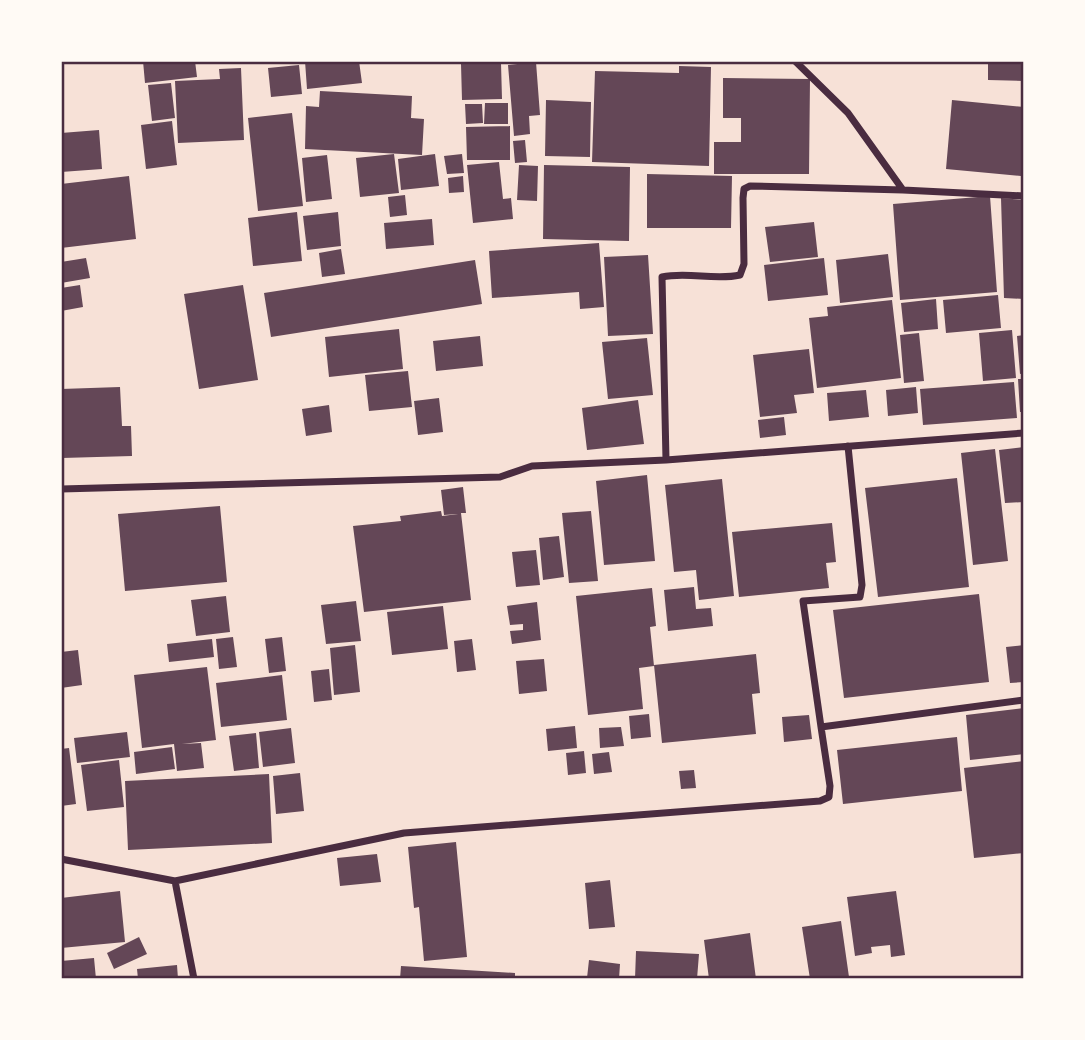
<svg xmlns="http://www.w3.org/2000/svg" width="1085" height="1040" viewBox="0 0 1085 1040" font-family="'Noto Serif',serif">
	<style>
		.building { fill: #644757 }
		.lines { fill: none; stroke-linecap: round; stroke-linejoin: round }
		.minor { stroke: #4a2c40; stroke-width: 7 }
		.neatline { fill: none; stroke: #4a2c40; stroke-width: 2.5 }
	</style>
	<rect width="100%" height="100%" fill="#f7e1d7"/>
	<path class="building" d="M143,61H195L197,77L145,83Z
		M305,61H359L362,83L307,89Z
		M988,61H1024V81L988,80Z
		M536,62L540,115L529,116L530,134L514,136L508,65Z
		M501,63L502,99L462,100L461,64Z
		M299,65L302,94L271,97L268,68Z
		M679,66L711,67L709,166L592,162L595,71L679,73Z
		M241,68L244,140L178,143L175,81L220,79L219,69Z
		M723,78L810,79L809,174H714V142H741V118H723Z
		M171,83L175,118L152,121L148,85Z
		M320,91L412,96L411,118L424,119L422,155L305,149L306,106L319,107Z
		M546,100L591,102L590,157L545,156Z
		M952,100L1024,107L1021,176L946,169Z
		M485,103H508V124H484Z
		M465,104H482L483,123L466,124Z
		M292,113L303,206L258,211L248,118Z
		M172,121L177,165L146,169L141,125Z
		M510,126V160H467L466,127Z
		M99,130L102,169L61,172V133Z
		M525,140L527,162L515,163L513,141Z
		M394,154L399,193L360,197L356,158Z
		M435,154L439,186L401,190L398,159Z
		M462,154L464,173L447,174L444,156Z
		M327,155L332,199L306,202L302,158Z
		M499,162L503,199L511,198L513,219L473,223L467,165Z
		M519,165L538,166L537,201L517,200Z
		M544,165L630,167L629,241L543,239Z
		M647,174L732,176L731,228H647Z
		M129,176L136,239L61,248V184Z
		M463,176L464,192L449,193L448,178Z
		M405,195L407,215L390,217L388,197Z
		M990,196L997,292L900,300L893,204Z
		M1001,198L1024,200V299L1004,298Z
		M297,212L302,261L253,266L248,218Z
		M338,212L341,246L307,250L303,216Z
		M432,219L434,245L386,249L384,223Z
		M814,222L818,257L770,262L765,227Z
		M599,243L604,307L580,309L579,292L492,298L489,251Z
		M341,249L345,274L322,277L319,253Z
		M888,254L893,297L840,303L836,260Z
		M648,255L653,334L608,336L604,257Z
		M86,258L90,278L61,283V262Z
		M824,258L828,295L768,301L764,265Z
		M475,260L482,304L271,337L264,293Z
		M80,285L83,307L61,311V288Z
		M243,285L258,380L199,389L184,294Z
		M998,295L1001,328L946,333L943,300Z
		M936,299L938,329L904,332L901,303Z
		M892,300L901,378L817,388L809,318L828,316L827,307Z
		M399,329L403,369L329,377L325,337Z
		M1012,330L1016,378L983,381L979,333Z
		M919,333L924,381L904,383L900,335Z
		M1024,335V373L1020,374L1017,336Z
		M480,336L483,366L436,371L433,341Z
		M647,338L653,395L608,399L602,342Z
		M809,349L814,393L794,395L797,413L760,417L753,355Z
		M408,371L412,407L369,411L365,375Z
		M1018,379H1024V412H1020Z
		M1014,382L1017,418L923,425L920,389Z
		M120,387L122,426H131L132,456L62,458L61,389Z
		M916,387L918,413L888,416L886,390Z
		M866,390L869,417L829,421L827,393Z
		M439,398L443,432L418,435L414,401Z
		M638,400L644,444L587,450L582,408Z
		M329,405L332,432L306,436L302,409Z
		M784,417L786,435L760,438L758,420Z
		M1024,447V502L1005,503L999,450Z
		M995,449L1008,561L973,565L961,453Z
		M647,475L655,561L604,565L596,481Z
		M957,478L969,587L878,597L865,488Z
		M722,479L734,596L699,600L696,570L674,572L665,485Z
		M463,487L466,513H461L471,600L364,612L353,526L401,521L400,516L441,511L442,516L458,514L444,515L441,490Z
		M220,506L227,582L125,591L118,514Z
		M591,511L598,581L569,583L562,513Z
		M832,523L836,562L826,563L829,588L739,597L732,532Z
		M559,536L564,577L543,580L539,538Z
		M536,550L540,585L516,587L512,552Z
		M694,587L696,609L711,608L713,626L668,631L664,590Z
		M652,588L656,626L650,627L654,666L639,668L643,709L588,715L576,596Z
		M979,594L989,682L844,698L833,610Z
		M226,596L230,632L196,636L191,600Z
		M356,601L361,641L326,644L321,605Z
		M537,602L541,640L512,644L510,631L523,630V624L510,625L507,606Z
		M443,606L448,649L392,655L387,612Z
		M233,637L237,667L219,669L216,639Z
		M282,637L286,671L269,673L265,639Z
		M212,639L214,657L169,662L167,644Z
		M472,639L476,670L457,672L454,641Z
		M355,645L360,692L334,695L330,648Z
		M1024,645V682L1010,683L1006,647Z
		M78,650L82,685L61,688V652Z
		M756,654L760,693L752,694L756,734L662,743L654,665Z
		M544,659L547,691L519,694L516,661Z
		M207,667L216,740L182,744L201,743L204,768L177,771L174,744L142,748L134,675Z
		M329,669L332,700L314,702L311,671Z
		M282,675L287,720L221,727L216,683Z
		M1024,708V754L970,760L966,715Z
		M649,714L651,737L631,739L629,716Z
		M809,715L812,739L784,742L782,717Z
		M575,726L577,748L548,751L546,729Z
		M621,727L624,746L600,748L599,728Z
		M291,728L295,763L263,767L259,732Z
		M127,732L130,757L77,763L74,738Z
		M256,733L259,768L234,771L229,736Z
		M957,737L962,791L843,804L837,750Z
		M172,747L175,769L136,774L134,752Z
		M69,748L76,804L61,806V749Z
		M584,751L586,773L568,775L566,753Z
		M609,752L612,772L594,774L592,754Z
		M119,760L124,807L87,811L81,765Z
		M1024,761V853L974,858L964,768Z
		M694,770L696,788L681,789L679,771Z
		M300,773L304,811L276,814L273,776Z
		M269,774L272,843L128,850L125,781Z
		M456,842L467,957L424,961L419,907L414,908L408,847Z
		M377,854L381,882L340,886L337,858Z
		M610,880L615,927L589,929L585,883Z
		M120,891L125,942L61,948V898Z
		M896,891L905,955L891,957L890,945L871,947L872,953L855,956L847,897Z
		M841,921L849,977L810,979L802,927Z
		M750,933L756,979H709L704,940Z
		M139,937L147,954L114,969L107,953Z
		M636,951L699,954L697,979H635Z
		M94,958L96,979H61V961Z
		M589,960L620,964L619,979L587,978Z
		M177,965L178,979H138L137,969Z
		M401,966L515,973V979H400Z"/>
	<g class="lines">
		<path class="minor" d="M795,61L848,113L903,190L1024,196
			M848,446L862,585L860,597L803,601L821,727L1024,700
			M666,460L662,277C688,271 714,281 740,275L744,264L743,198L744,189L750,186L903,190
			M61,489L500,477L532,466L666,460L1024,433
			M61,859L175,881L194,979
			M175,881L404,833L820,801L829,797L830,786L821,727"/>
	</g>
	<rect width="1085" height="1040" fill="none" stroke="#fffaf5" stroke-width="126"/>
	<rect x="63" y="63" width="959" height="914" class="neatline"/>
</svg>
